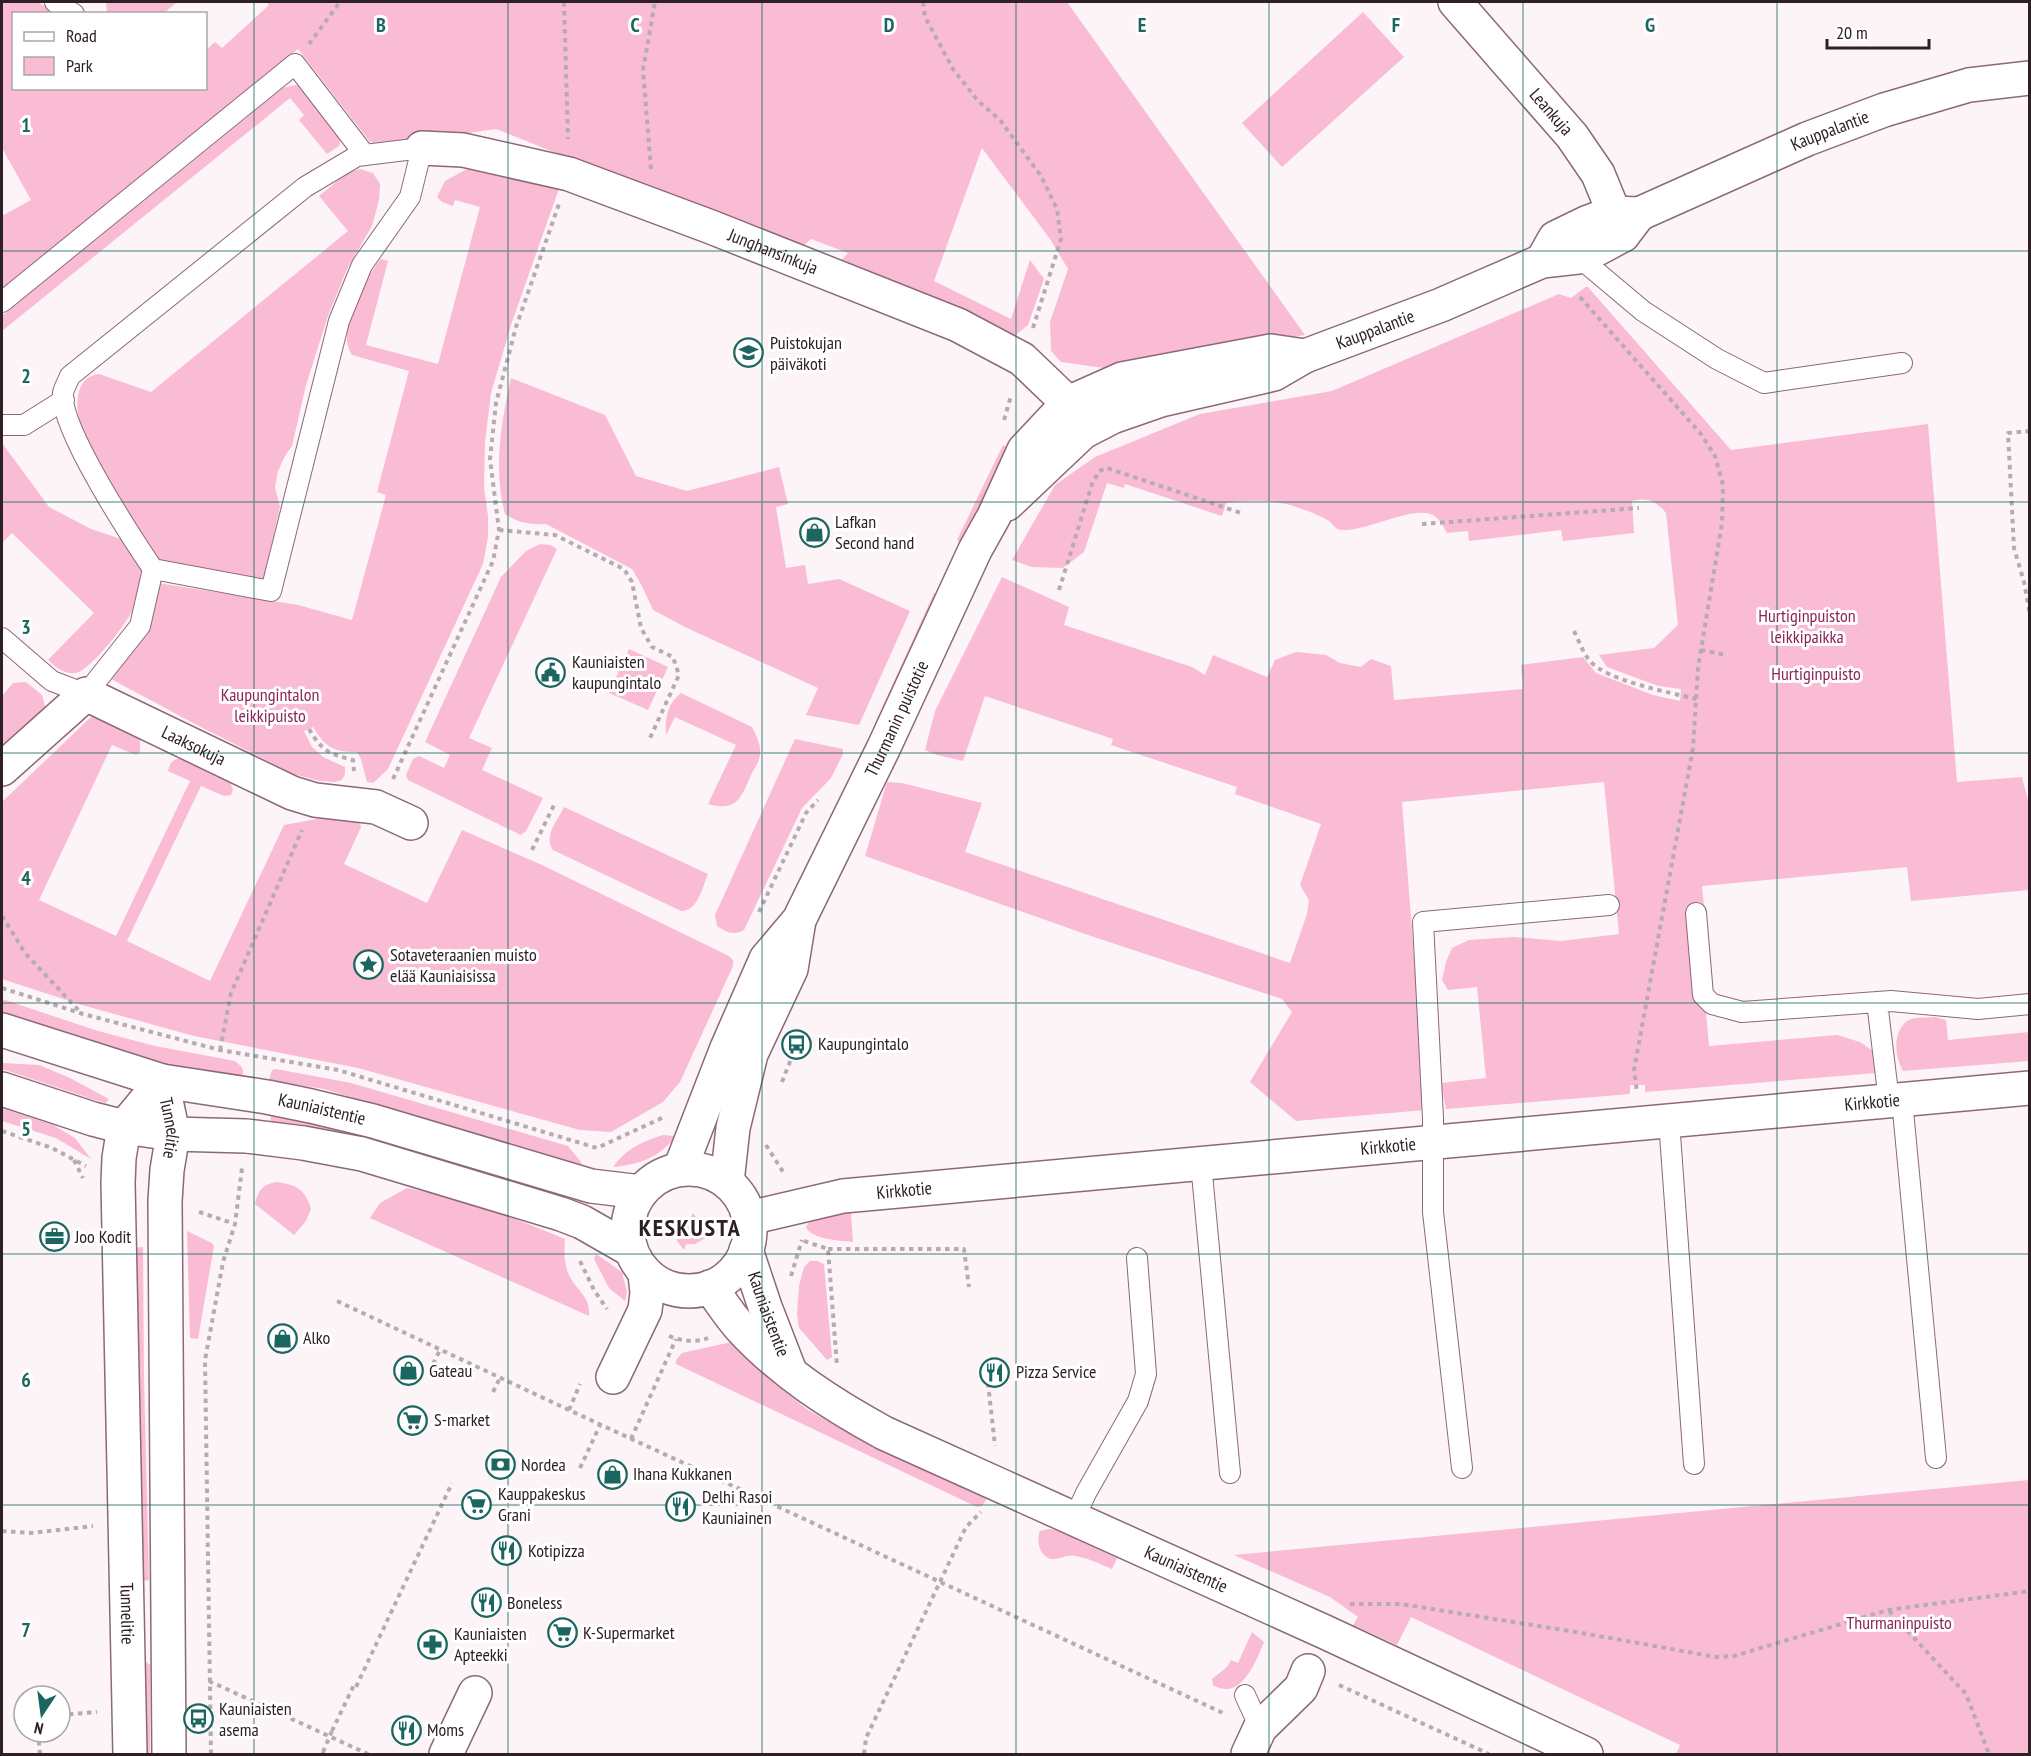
<svg xmlns="http://www.w3.org/2000/svg" width="2031" height="1756" viewBox="0 0 2031 1756" font-family="'PT Sans Narrow',sans-serif">
	<style>
		.green { fill: #fabbd4 }
		.lines { fill: none; stroke-linecap: round; stroke-linejoin: round }
		.lane-casing { stroke: #8b6976; stroke-width: 22 }
		.street-casing { stroke: #8b6976; stroke-width: 36 }
		.secondary-casing { stroke: #8b6976; stroke-width: 36 }
		.primary-casing { stroke: #8b6976; stroke-width: 36 }
		.path { stroke: #b6acaf; stroke-width: 4; stroke-dasharray: 4.5 4.5; stroke-linecap: butt }
		.lane { stroke: #fff; stroke-width: 20 }
		.street { stroke: #fff; stroke-width: 33 }
		.secondary { stroke: #fff; stroke-width: 33 }
		.primary { stroke: #fff; stroke-width: 33 }
		.path-bridge { stroke: #b6acaf; stroke-width: 4; stroke-dasharray: 4.5 4.5; stroke-linecap: butt }
		.grid { fill: none; stroke: #1b6660; stroke-width: 1.5; stroke-opacity: 0.55 }
		.labels { text-anchor: middle; stroke-width: 6; stroke-linejoin: round; paint-order: stroke }
		.street-label { font-size: 18px; fill: #2e2025; stroke: #fff }
		.poi-label { font-size: 18px; fill: #2e2025; stroke: #fff; text-anchor: start }
		.park-label { font-size: 18px; fill: #8c235b; stroke: #fff }
		.district-label { font-size: 24px; font-weight: bold; letter-spacing: 1.5px; fill: #2e2025; stroke: #fff }
		.grid-label { font-size: 20px; text-anchor: middle; font-weight: bold; fill: #1b6660; stroke: #fff; stroke-width: 6; stroke-linejoin: round; paint-order: stroke }
	</style>
	<rect width="100%" height="100%" fill="#fcf4f7"/>
	<path class="green" d="M2,2H38L56,13L14,14V88H206V50L215,42L222,48L269,5L266,2H1067L1305,335L1111,369L1061,362L1051,351L1050,322L1068,269L1050,239L982,148L934,281L1011,319L1030,260L1044,279L1028,325L1012,338L838,264L848,253L811,239L799,250L496,129L385,145L370,142L298,49L2,294V216L31,200L2,148Z
		M106,2H177L163,14L107,13Z
		M1363,12L1404,57L1282,167L1242,123Z
		M295,85L302,87L341,139L339,146L327,154L299,120L304,115L290,98L2,331V316L283,88Z
		M486,162L561,183L512,322L491,393L485,442L484,488L488,516V537L483,564L388,769L373,783L367,782L361,759L357,752C333,752 325,747 313,727L304,731L312,747L323,757L345,767V774L342,780L335,782L320,781L293,774L195,724L111,679L148,630L158,583L298,605L352,620L386,495L377,492L409,371L352,355C348,349 346,340 347,332C349,315 369,271 381,259L388,261L366,345L438,364L480,207L455,200L453,206L442,202L437,197L445,181L467,169Z
		M360,169L373,173L380,184L379,200L372,226L347,269L328,316L306,385L292,446L285,456L278,471L275,487L280,507L263,581L159,562C145,544 134,522 123,503C105,472 65,423 81,386C85,378 91,375 99,374L151,392L348,231L319,196L347,173Z
		M1587,286L1731,450L1928,424L1957,782L2022,777L2030,808L2029,890L1911,901L1907,867L1702,886L1704,906L1690,908L1697,997L1706,1013L1709,1046L1837,1035L1860,1042L1876,1053V1073L1645,1092V1085H1630V1094L1446,1109L1441,1083L1486,1078L1477,987L1448,990L1442,980L1446,962L1452,948L1469,940L1514,937L1561,941L1619,934L1604,782L1402,802L1426,1110L1296,1121L1250,1082L1292,1012L1282,999L1088,935L865,856L887,782L902,783L982,803L965,852L1290,963L1307,914L1309,900L1300,885L1321,824L1235,794L1237,787L1111,745L1113,739L985,696L963,761L937,755L925,750L935,711L1002,577L1069,607L1064,625L1192,667L1205,675L1213,655L1267,677L1275,660L1296,652L1326,655L1340,663L1361,667L1371,659L1391,666L1394,700L1523,689L1521,665L1583,657L1596,673L1653,695L1680,701L1681,689L1658,686L1607,667L1599,655L1654,648L1678,625L1666,513C1656,501 1647,497 1632,501L1634,533L1563,541L1561,530L1469,541L1468,531L1447,533C1443,526 1440,519 1433,515C1413,505 1368,531 1343,530C1335,530 1334,525 1329,521C1321,516 1308,511 1299,508C1276,499 1250,500 1226,503L1222,516L1125,484L1124,488L1107,483L1084,552L1063,568L1032,567L1012,560L1055,485L1095,457L1200,414L1332,391L1559,294L1571,298Z
		M511,378L605,415L636,476L687,491L779,467L788,504L776,507L786,568L805,565L808,584L839,579L910,611L859,725L806,715L818,688L687,628L653,610L642,586L632,569L546,524C530,525 519,523 505,514C493,469 501,423 511,378Z
		M2,443L49,507L91,529L127,541L142,570C140,582 138,595 134,607C129,621 91,670 76,673C65,675 55,667 48,660L94,613L12,533L2,543Z
		M1003,445L1013,449L967,545L957,540Z
		M540,544L550,545L557,549L469,738L492,748L482,770L543,798L526,831L521,835L408,780L406,775L413,759L419,756L444,768L450,755L425,742L501,577L526,551Z
		M934,593L940,595L882,723L876,721Z
		M629,649L668,667L648,710L609,693Z
		M26,682L42,695L46,710L2,748V696L13,683Z
		M681,693L752,727C756,735 761,744 760,754C760,761 754,769 751,775C741,798 737,812 708,804L736,745L675,717L666,735C665,718 667,704 681,693Z
		M101,716L140,737V752L136,755L112,745L39,900L116,936L190,781L168,771C170,762 173,759 182,758L230,781L233,790L231,795L224,796L201,786L127,941L210,981L284,825L328,817L359,821L361,827L344,864L427,903L462,830L542,865L729,956L733,960V966L680,1082L663,1102L611,1132L580,1130L358,1068L194,1036L82,1005L2,979V802L91,717Z
		M795,739L843,749V754L831,778L802,808L744,930C734,936 726,932 717,926L715,915Z
		M564,807L708,874C702,888 698,911 681,911L553,850C543,836 558,820 564,807Z
		M2,999L98,1031L155,1046L235,1061C241,1066 245,1069 242,1076L179,1067L130,1056L2,1012Z
		M1935,1017L1946,1020L1948,1040L2029,1032V1061L1903,1071C1895,1057 1892,1033 1907,1021C1914,1016 1927,1018 1935,1017Z
		M2,1063L39,1065L70,1078L109,1099L106,1103L92,1099L2,1069Z
		M276,1069L351,1083L568,1146L581,1162L582,1168L324,1089L269,1080L272,1070Z
		M2,1108L53,1125L75,1138L91,1159L56,1138L2,1121Z
		M271,1115L333,1128L566,1196L564,1207L270,1126Z
		M663,1135L676,1136C659,1158 640,1164 613,1167C627,1148 642,1142 663,1135Z
		M277,1182C297,1185 305,1189 311,1209L306,1221L294,1235L255,1204C258,1191 262,1184 277,1182Z
		M407,1188C461,1197 515,1218 565,1239C564,1249 564,1263 568,1273C576,1291 591,1296 589,1316L370,1218L380,1203Z
		M851,1212L853,1242C841,1241 810,1239 806,1227L812,1217Z
		M693,1213L700,1222L701,1232L707,1237L695,1244H686L684,1250L677,1241L676,1229L669,1226L678,1220L690,1219Z
		M187,1231L212,1243L214,1246L198,1339L190,1338Z
		M143,1247L144,1377L149,1580L142,1581L134,1248Z
		M596,1254L622,1272L627,1292L625,1301L609,1288L594,1259Z
		M810,1261H817L824,1264L832,1357L827,1360L799,1328L797,1315L799,1286L804,1267Z
		M736,1341L774,1383L808,1410L847,1432L984,1495L986,1500L982,1506L977,1507L676,1364V1360L682,1353Z
		M2029,1480V1754H1676L1680,1745L1411,1617L1397,1645L1353,1625L1358,1617L1330,1597L1234,1555Z
		M1049,1529L1056,1530L1117,1558L1112,1569C1100,1564 1089,1558 1075,1556C1067,1554 1060,1560 1051,1559C1039,1556 1036,1540 1040,1531Z
		M1252,1632L1264,1642C1256,1661 1241,1702 1213,1685L1212,1679L1227,1667L1231,1660L1238,1663Z
		M146,1662L150,1665V1754H141L143,1664Z"/>
	<g class="lines">
		<defs>
			<path id="lane" d="M55,2L74,14
				M422,148L410,197L362,265L339,321L271,591L153,569C132,538 59,427 63,393C64,388 68,381 70,376L305,187L357,156Z
				M1574,253L1643,311L1717,359L1764,383L1902,363
				M2,302L295,64L365,155
				M2,425H24L64,400
				M2,638L52,681L86,694L140,626L153,569
				M1696,913L1703,995L1712,1004L1742,1012L1891,1001L1978,1009L2030,1004
				M1877,1002L1889,1101
				M1902,1100L1936,1458
				M1669,1121L1694,1464
				M1201,1163L1230,1473
				M1462,1468L1433,1212V1118L1423,922L1609,905
				M1074,1519L1086,1493L1138,1401L1146,1374L1137,1258
				M1245,1695L1260,1728"/>
			<g id="street">
				<path id="s1" d="M1455,2L1572,136L1598,174L1623,235"/>
				<path id="s2" d="M422,148L463,150L569,174L711,227L958,325L1022,359L1068,403L1080,428"/>
				<path id="s3" d="M2,769L86,694L292,793L315,800L376,807L411,823"/>
				<path id="s4" d="M749,1218L843,1196L2030,1088"/>
				<path id="s5" d="M746,1250L765,1307L789,1369"/>
				<path id="s6" d="M710,1287C720,1300 729,1315 740,1327C781,1372 831,1404 884,1433L1325,1632L1586,1754"/>
				<path d="M613,1377L645,1310L647,1293L645,1274"/>
				<path d="M446,1754L475,1693"/>
				<path d="M1248,1754L1260,1728L1301,1688L1308,1671"/>
			</g>
			<g id="secondary">
				<path id="s7" d="M1542,261L1555,238L1586,223L1613,213L1639,214L1807,139L1884,110L1969,85L2030,78"/>
				<path id="s8" d="M1007,504L1083,432L1112,417L1161,400L1274,374L1305,356L1441,305L1542,261L1578,257L1599,248L1623,235L1639,214"/>
				<path id="s9" d="M124,1127L162,1081L267,1097L311,1106L373,1121L591,1186L641,1192"/>
				<path d="M124,1127L173,1134L246,1136L303,1143L362,1154L561,1214L582,1222L631,1250"/>
				<path id="s10" d="M680,1169L727,1048L766,959L799,920L884,747L975,550L994,516L1024,450L1068,403L1122,379L1271,351L1305,356"/>
				<circle cx="689" cy="1230" r="61"/>
				<path d="M727,1182L733,1128L751,1054L791,969L799,920"/>
			</g>
			<g id="primary">
				<path id="s11" d="M2,1030L162,1081L173,1134L167,1170L165,1201L169,1754"/>
				<path id="s12" d="M2,1089L93,1119L124,1127L119,1158L118,1183L130,1754"/>
			</g>
		</defs>
		<use href="#lane" class="lane-casing"/>
		<use href="#street" class="street-casing"/>
		<use href="#secondary" class="secondary-casing"/>
		<use href="#primary" class="primary-casing"/>
		<path class="path" d="M564,2L568,139
			M923,2L925,17L953,69L978,101L1000,120L1041,176L1057,209L1061,239L1033,328
			M309,44L340,2
			M651,169L643,70L655,2
			M1580,297L1701,434L1715,456L1723,485L1722,523L1698,668L1693,748L1634,1070L1637,1092
			M1004,420L1011,396
			M2030,431L2008,433L2014,548L2024,582L2030,615
			M1422,524L1639,508
			M499,530L555,535L624,569L632,582L641,628L652,647L673,657L679,675L650,738
			M1059,590L1092,484L1099,471L1107,468L1244,514
			M1574,631C1579,641 1583,653 1590,661C1607,681 1669,692 1696,699
			M1701,650L1726,655
			M309,729C322,751 329,754 353,760L354,771
			M393,779L493,561L499,530L490,459L496,403L516,327L559,204
			M532,850L555,803
			M759,912L806,813L818,800
			M2,916L25,953L82,1014
			M2,988L83,1014L220,1050L338,1070L597,1148L664,1117
			M220,1050L231,993L302,830
			M782,1082L800,1036
			M2,1131L52,1148L86,1166
			M766,1145L785,1175
			M74,1160L83,1178
			M199,1212L235,1224
			M804,1241L828,1249L837,1366
			M828,1249H964L969,1287
			M580,1261L594,1290L607,1309
			M791,1276L802,1240
			M337,1301L569,1410L1223,1713
			M669,1336C681,1341 695,1343 708,1338
			M433,1364L440,1350
			M988,1383L995,1446
			M493,1392L500,1378
			M569,1410L580,1384
			M631,1439L676,1339
			M580,1468L600,1425
			M2,1531L31,1533L93,1526
			M1350,1604H1401L1576,1632L1716,1657L1734,1656L1888,1610L2030,1591
			M1889,1611L1966,1694L1989,1754
			M209,1681L368,1754
			M1339,1685L1489,1754
			M60,1715L97,1712
			M332,1731L354,1685L356,1687L452,1483
			M38,1732L40,1754
			M211,1754L205,1360L223,1262L235,1224L242,1168
			M323,1754V1752
			M864,1754L866,1738L966,1527L981,1512"/>
		<use href="#lane" class="lane"/>
		<use href="#street" class="street"/>
		<use href="#secondary" class="secondary"/>
		<use href="#primary" class="primary"/>
		<path class="path-bridge" d="M323,1752L332,1731"/>
	</g>
	<path class="grid" d="M254,2V1754M508,2V1754M762,2V1754M1016,2V1754M1269,2V1754M1523,2V1754M1777,2V1754M2,251H2030M2,502H2030M2,753H2030M2,1003H2030M2,1254H2030M2,1505H2030"/>
	<defs>
		<symbol id="school-ring" viewBox="-11 -11 22 22"><circle r="9.5" fill="#fff" stroke="#1b6660" stroke-width="1.5"/><path d="M0-5L7-2L0 1L-7-2ZM-4 1L0 2.5L4 1V4Q0 6-4 4Z" fill="#1b6660"/></symbol>
		<symbol id="shop-ring" viewBox="-11 -11 22 22"><circle r="9.5" fill="#fff" stroke="#1b6660" stroke-width="1.5"/><path d="M-5-2.5h2.3a2.7 3.5 0 0 1 5.4 0H5L5.5 6h-11ZM-1.5-2.5h3a1.5 2.3 0 0 0-3 0Z" fill="#1b6660"/></symbol>
		<symbol id="civic-ring" viewBox="-11 -11 22 22"><circle r="9.5" fill="#fff" stroke="#1b6660" stroke-width="1.5"/><path d="M-.6-6.5H3V-4.5H.6V-3L4-1V1h2V6H-6V1h2V-1L-.6-3ZM-1.2 2.5V6h2.4V2.5Z" fill="#1b6660"/></symbol>
		<symbol id="sight-ring" viewBox="-11 -11 22 22"><circle r="9.5" fill="#fff" stroke="#1b6660" stroke-width="1.5"/><path d="M0-6L1.8-2.2L6-1.7L2.9 1.2L3.7 5.4L0 3.3L-3.7 5.4L-2.9 1.2L-6-1.7L-1.8-2.2Z" fill="#1b6660"/></symbol>
		<symbol id="bus-ring" viewBox="-11 -11 22 22"><circle r="9.5" fill="#fff" stroke="#1b6660" stroke-width="1.5"/><path d="M-5-6H5V4H4V6H2V4H-2V6H-4V4H-5ZM-3.5-4V0h7V-4ZM-3.5 1.2v1.5H-2V1.2ZM2 1.2v1.5H3.5V1.2Z" fill="#1b6660"/></symbol>
		<symbol id="office-ring" viewBox="-11 -11 22 22"><circle r="9.5" fill="#fff" stroke="#1b6660" stroke-width="1.5"/><path d="M-6-3h4V-5.5h4V-3h4V5H-6ZM-1-4.5V-3h2v-1.5ZM-6 0V1H6V0Z" fill="#1b6660"/></symbol>
		<symbol id="restaurant-ring" viewBox="-11 -11 22 22"><circle r="9.5" fill="#fff" stroke="#1b6660" stroke-width="1.5"/><path d="M-5-6h1v4h1v-4h1v4h1v-4h1v5L-1.5 .5V6h-2V.5L-5-1ZM5-6V6H3V1.5H1.5Q1.5-4 5-6Z" fill="#1b6660"/></symbol>
		<symbol id="supermarket-ring" viewBox="-11 -11 22 22"><circle r="9.5" fill="#fff" stroke="#1b6660" stroke-width="1.5"/><path d="M-6-5.5h2.5l.6 2H6L4.5 2H-2.5L-4.4-4H-6ZM-1.5 3.2a1.3 1.3 0 1 0 .1 0ZM3 3.2a1.3 1.3 0 1 0 .1 0Z" fill="#1b6660"/></symbol>
		<symbol id="bank-ring" viewBox="-11 -11 22 22"><circle r="9.5" fill="#fff" stroke="#1b6660" stroke-width="1.5"/><path d="M-6-4H6V4H-6ZM0-2.3a2.3 2.3 0 1 0 0 4.6a2.3 2.3 0 1 0 0-4.6Z" fill="#1b6660"/></symbol>
		<symbol id="pharmacy-ring" viewBox="-11 -11 22 22"><circle r="9.5" fill="#fff" stroke="#1b6660" stroke-width="1.5"/><path d="M-2-6h4v4h4v4h-4v4h-4v-4h-4v-4h4Z" fill="#1b6660"/></symbol>
	</defs>
	<g fill-rule="evenodd">
		<use href="#school-ring" x="732" y="336" width="33" height="33"/>
		<use href="#shop-ring" x="798" y="516" width="33" height="33"/>
		<use href="#civic-ring" x="534" y="656" width="33" height="33"/>
		<use href="#sight-ring" x="352" y="948" width="33" height="33"/>
		<use href="#bus-ring" x="780" y="1028" width="33" height="33"/>
		<use href="#office-ring" x="38" y="1220" width="33" height="33"/>
		<use href="#shop-ring" x="266" y="1322" width="33" height="33"/>
		<use href="#shop-ring" x="392" y="1354" width="33" height="33"/>
		<use href="#restaurant-ring" x="978" y="1356" width="33" height="33"/>
		<use href="#supermarket-ring" x="396" y="1404" width="33" height="33"/>
		<use href="#bank-ring" x="484" y="1448" width="33" height="33"/>
		<use href="#shop-ring" x="596" y="1458" width="33" height="33"/>
		<use href="#supermarket-ring" x="460" y="1488" width="33" height="33"/>
		<use href="#restaurant-ring" x="664" y="1490" width="33" height="33"/>
		<use href="#restaurant-ring" x="490" y="1534" width="33" height="33"/>
		<use href="#restaurant-ring" x="470" y="1586" width="33" height="33"/>
		<use href="#supermarket-ring" x="546" y="1616" width="33" height="33"/>
		<use href="#pharmacy-ring" x="416" y="1628" width="33" height="33"/>
		<use href="#bus-ring" x="182" y="1702" width="33" height="33"/>
		<use href="#restaurant-ring" x="390" y="1714" width="33" height="33"/>
	</g>
	<g class="labels">
		<g class="street-label">
			<text dy="6" stroke="none"><textPath href="#s1" startOffset="146">Leankuja</textPath></text>
			<text dy="6" stroke="none"><textPath href="#s7" startOffset="324">Kauppalantie</textPath></text>
			<text dy="6" stroke="none"><textPath href="#s2" startOffset="368">Junghansinkuja</textPath></text>
			<text dy="6" stroke="none"><textPath href="#s8" startOffset="416">Kauppalantie</textPath></text>
			<text dy="6" stroke="none"><textPath href="#s10" startOffset="502">Thurmanin puistotie</textPath></text>
			<text dy="6" stroke="none"><textPath href="#s3" startOffset="232">Laaksokuja</textPath></text>
			<text dy="6" stroke="none"><textPath href="#s4" startOffset="1130">Kirkkotie</textPath></text>
			<text dy="6" stroke="none"><textPath href="#s9" startOffset="222">Kauniaistentie</textPath></text>
			<text dy="6" stroke="none"><textPath href="#s11" startOffset="216">Tunnelitie</textPath></text>
			<text dy="6" stroke="none"><textPath href="#s4" startOffset="644">Kirkkotie</textPath></text>
			<text dy="6" stroke="none"><textPath href="#s4" startOffset="158">Kirkkotie</textPath></text>
			<text dy="6" stroke="none"><textPath href="#s5" startOffset="68">Kauniaistentie</textPath></text>
			<text dy="6" stroke="none"><textPath href="#s6" startOffset="561">Kauniaistentie</textPath></text>
			<text dy="6" stroke="none"><textPath href="#s12" startOffset="615">Tunnelitie</textPath></text>
		</g>
		<g class="poi-label">
			<text x="770" y="349">Puistokujan<tspan x="770" dy="21">päiväkoti</tspan></text>
			<text x="835" y="528">Lafkan<tspan x="835" dy="21">Second hand</tspan></text>
			<text x="572" y="668">Kauniaisten<tspan x="572" dy="21">kaupungintalo</tspan></text>
			<text x="390" y="961">Sotaveteraanien muisto<tspan x="390" dy="21">elää Kauniaisissa</tspan></text>
			<text x="818" y="1050">Kaupungintalo</text>
			<text x="75" y="1243">Joo Kodit</text>
			<text x="303" y="1344">Alko</text>
			<text x="429" y="1377">Gateau</text>
			<text x="1016" y="1378">Pizza Service</text>
			<text x="434" y="1426">S-market</text>
			<text x="521" y="1471">Nordea</text>
			<text x="633" y="1480">Ihana Kukkanen</text>
			<text x="498" y="1500">Kauppakeskus<tspan x="498" dy="21">Grani</tspan></text>
			<text x="702" y="1503">Delhi Rasoi<tspan x="702" dy="21">Kauniainen</tspan></text>
			<text x="528" y="1557">Kotipizza</text>
			<text x="507" y="1609">Boneless</text>
			<text x="583" y="1639">K-Supermarket</text>
			<text x="454" y="1640">Kauniaisten<tspan x="454" dy="21">Apteekki</tspan></text>
			<text x="219" y="1715">Kauniaisten<tspan x="219" dy="21">asema</tspan></text>
			<text x="427" y="1736">Moms</text>
		</g>
		<g class="park-label">
			<text x="1807" y="622">Hurtiginpuiston<tspan x="1807" dy="21">leikkipaikka</tspan></text>
			<text x="1816" y="680">Hurtiginpuisto</text>
			<text x="270" y="701">Kaupungintalon<tspan x="270" dy="21">leikkipuisto</tspan></text>
			<text x="1899" y="1629">Thurmaninpuisto</text>
		</g>
		<g class="district-label">
			<text x="690" y="1236">KESKUSTA</text>
		</g>
	</g>
	<g class="grid-label">
		<text x="381" y="32">B</text>
		<text x="635" y="32">C</text>
		<text x="889" y="32">D</text>
		<text x="1142" y="32">E</text>
		<text x="1396" y="32">F</text>
		<text x="1650" y="32">G</text>
		<text x="26" y="132">1</text>
		<text x="26" y="383">2</text>
		<text x="26" y="634">3</text>
		<text x="26" y="885">4</text>
		<text x="26" y="1136">5</text>
		<text x="26" y="1387">6</text>
		<text x="26" y="1637">7</text>
	</g>
	<rect width="2031" height="1756" fill="none" stroke="#2e2025" stroke-width="6"/>
	<rect x="12" y="12" width="195" height="78" fill="#ffffff" stroke="#aba6a8" stroke-width="1.5"/>
	<rect x="24" y="32" width="30" height="9" fill="#ffffff" stroke="#aba6a8" stroke-width="1.5"/>
	<text x="66" y="42" font-size="18" fill="#2e2025">Road</text>
	<rect x="24" y="57" width="30" height="18" fill="#fabbd4" stroke="#aba6a8" stroke-width="1.5"/>
	<text x="66" y="72" font-size="18" fill="#2e2025">Park</text>
	<g transform="translate(42 1714) rotate(193)"><circle r="28" fill="#ffffff" stroke="#aba6a8" stroke-width="1.5"/>
	<path d="M0-4.5L10 22L0 15L-10 22Z" fill="#1b6660"/>
	<text y="-9" font-size="16" font-weight="bold" text-anchor="middle" fill="#2e2025">N</text>
	</g>
	<path d="M1827 39v9h102v-9" fill="none" stroke="#2e2025" stroke-width="3"/>
	<text x="1836" y="39" font-size="18" fill="#2e2025" stroke="#ffffff" stroke-width="4.5" paint-order="stroke">20 m</text>
</svg>
